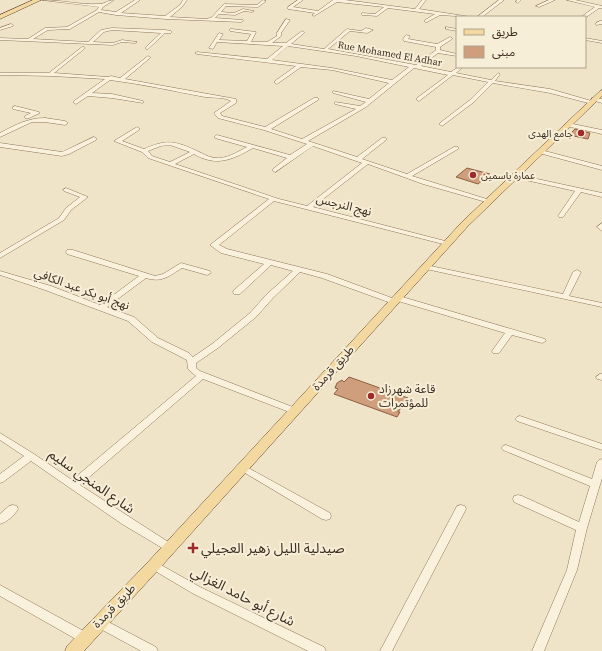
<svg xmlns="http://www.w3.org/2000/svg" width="602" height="651" viewBox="0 0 602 651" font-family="'Source Serif 4','Noto Sans Arabic',serif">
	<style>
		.building { fill: #cf9f7d; stroke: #8d5f41 }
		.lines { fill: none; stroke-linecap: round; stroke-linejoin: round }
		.minor-casing { stroke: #8d765c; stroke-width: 1 }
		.major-casing { stroke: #5b4430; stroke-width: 1 }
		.minor { fill: #faf1dc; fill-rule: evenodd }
		.major { fill: #f3d9a0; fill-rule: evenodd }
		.poi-dot { fill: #9e2a2b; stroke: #f7eed8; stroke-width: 1.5 }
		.labels { text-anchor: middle; stroke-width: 4; stroke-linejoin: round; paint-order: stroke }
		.far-street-label { font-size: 10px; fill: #3d2e20; stroke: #f7eed8 }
		.far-poi-label { font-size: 10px; fill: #3d2e20; stroke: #f7eed8; text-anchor: end }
		.street-label { font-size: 12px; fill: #3d2e20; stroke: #f7eed8 }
		.poi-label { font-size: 12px; fill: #3d2e20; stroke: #f7eed8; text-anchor: start }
		.near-street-label { font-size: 14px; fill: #3d2e20; stroke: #f7eed8 }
		.near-poi-label { font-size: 14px; fill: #3d2e20; stroke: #f7eed8; text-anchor: start }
	</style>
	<rect width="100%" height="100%" fill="#f0e4c8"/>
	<path class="building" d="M575,129L590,133L588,139L569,135Z
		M467,168L490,174L478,184L456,177Z
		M349,377L408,398L398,412H400L397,417L334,394L338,389L335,388L337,383L342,380L344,382Z"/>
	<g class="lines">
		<defs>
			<path id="minor" d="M42,0C61,0 80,5 99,4C105,4 108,0 114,0L103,7L101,10L116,12L135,0H140L121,13L165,16L180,5L183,0H187L182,7L170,17L207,19L212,17L224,4L257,5L263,0L266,1L258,7L226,6L221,12L234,13L243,9L254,11L252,12L244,11L235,15L219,14L215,18L243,20V21L241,22L166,19L116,15L99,12L70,29L48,30L33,39L88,42L101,30L112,28L165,30L171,31V33H165L148,49H146V47L161,33L112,30L104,32L93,42L113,43L122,40L137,42L135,43L122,42L113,45L0,40V38L28,39L45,28L67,27L97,10L99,7Z
				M298,0H303L293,7L318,11L333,0H345L415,9L422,0H426L419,9L471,17L440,15L427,22H425V20L435,14L388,8L377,16L363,15H362V13L375,14L384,7L337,2L314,16L312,15L315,13L288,9V7Z
				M499,0H504L482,17H477Z
				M517,0H521L518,3L516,2Z
				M549,0H555L539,7L536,6Z
				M567,0H575L602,6V8H599L585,18L581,17L595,7Z
				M286,19L290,20L281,33V36L272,43H286L302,31L304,32V33L291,44L324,49L347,29L361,31L366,28L373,30L367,33L350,31L328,49L416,65L436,50V47L404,41L403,39L406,35L410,36L408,39L437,44L450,37L452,38V39L440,47V50L457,54V56L438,53L421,66L451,72L458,67H463L456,73L491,80L498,73L500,74L495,81L550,89L595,102L592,104L550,93L493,83L474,102L442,126L439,124L440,123L470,100L488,82L453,75L419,101L417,100V98L448,75L414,68L366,107L308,141L357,157L382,138H386V140L362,159L407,174L454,147H458V149L412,176L490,200V202H486L423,184L368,164L313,207L449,242L450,243L449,244L447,245L274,201L219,245L227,249L327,274L392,298L396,296H399L545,339L546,341L542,343L512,335L499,353H493L492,351L505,333L398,301L397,303H391L322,278L300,272L273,298L256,317L218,348L196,363V368L200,371L298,409L300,411L298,413H292L203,379L80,485L173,545L174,548L173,551L169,552L122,524L31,461L3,482L0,483V474L24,456L0,440V433L34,454L72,480L196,376L188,369L187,360L152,342L128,321L45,290L0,275V271L51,286L100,305L139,276L67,254L66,252L67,250H73L155,276L163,274L181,263L210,271L211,273L207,275L182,268C169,276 162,283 146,278L107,307L134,317L158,338L189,353L193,357L212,344L250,313L267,294L293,271L271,265L240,294H234L233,292L234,290L264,264L221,253L210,245L269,199L148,158L142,152L114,141L137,127L140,129L139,130L122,141L144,149C165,140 173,140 195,150C202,153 207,157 215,158C227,159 237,152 247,147L215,138L214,137L217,135L290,155L307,144L264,130L218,118L214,113L231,101C224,97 213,98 205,97C173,91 142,84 110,80L92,93L112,94L143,101V103L112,98L88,96L76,104L74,103V101L105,79L52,76L0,75V73H49L82,47H84V49L54,73L108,77L111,76L120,78L148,56L150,57V58L125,79L236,99V103L220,113L222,116L265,127L314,98H318V100L271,129L302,139L356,109L335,104V102L360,106L366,102L333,93V91L369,99L389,83L332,70L301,67L277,84L275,83V81L296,66L197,54L195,53L197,52L267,59L283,46L217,42L213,49L209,48L219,33L223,34L219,40L247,41L251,34L230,31V29H232L256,32L251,42H267L277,36V33ZM288,46L356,56L409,67L392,80L332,68L272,60ZM170,145L190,152L170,162L152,156L148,151L161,146ZM313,146L362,163L307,206L279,199L175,164L194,154C216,167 232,160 253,148L287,158L273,169L272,170L275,172Z
				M600,21H602V24L596,25V23Z
				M11,24L13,25V26L0,30V28Z
				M446,27L457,29V31L446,29Z
				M585,38L602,41V43L585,40Z
				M592,98L602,99V103L592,100Z
				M15,106L39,112L40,113L29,118H25V116L31,113L13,109V107Z
				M45,118L65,121L68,123L65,125L45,122H32L0,137V133C15,125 28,118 45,118Z
				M568,123L602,130V134L566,126L565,125Z
				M94,137L97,139L96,140L69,154L62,156L0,147V143L62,152Z
				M541,150L602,166V170L539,153L538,152Z
				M514,174L602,193V197L581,192L563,217H559L558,216L575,191L512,177L511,176Z
				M66,188L88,197L71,210L64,220L0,258V253L59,218L66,208L80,197L64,191L63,190Z
				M602,223V231L597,227Z
				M423,265H426L563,294L573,272L577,270L581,272L569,296L602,303V307L426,269L422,267Z
				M600,374H602V380L597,379L596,377Z
				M520,416L602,444V450L517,421L515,419L517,417Z
				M506,445L592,479L597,462L599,460L602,459V478L587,528L577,570L544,651H532L567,570L576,530L514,502L513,499L514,496L518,495L522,496L579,522L590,486L503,450L501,448L503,446Z
				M243,465L330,513L331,516L330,519L326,520L322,519L240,470L238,468L240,466Z
				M13,505L17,506L18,509C15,515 7,522 0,524V514L9,506Z
				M461,505L465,506L466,509L392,651H380L457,506Z
				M154,561L200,587L324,647L326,651H308L192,593L150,568L149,565L150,562Z
				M0,585L89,634L91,638L89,642L85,643L81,642L0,596Z
				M99,617L156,647L158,651H141L95,626L93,622L95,618Z"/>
			<path id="major" d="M33,0H41L0,19V15Z
				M602,90V96L468,226L159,569L84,651H65L67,646L149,561L462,222L600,91Z"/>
		</defs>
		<use href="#minor" class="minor-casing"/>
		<use href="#major" class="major-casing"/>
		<use href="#minor" class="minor"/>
		<use href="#major" class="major"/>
	</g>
	<g class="poi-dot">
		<circle cx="581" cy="133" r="4"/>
		<circle cx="473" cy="175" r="4"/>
		<circle cx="371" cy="396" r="4"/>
		<path d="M191 542h4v4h4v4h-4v4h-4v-4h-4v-4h4z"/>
	</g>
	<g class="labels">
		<g class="far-street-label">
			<text transform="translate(390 53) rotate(10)" y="4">Rue Mohamed El Adhar</text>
		</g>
		<g class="far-poi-label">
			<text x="573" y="137">جامع الهدى</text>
			<text x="481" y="179" text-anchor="start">عمارة ياسمين</text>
		</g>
		<g class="street-label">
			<text transform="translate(344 205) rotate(14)" y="4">نهج النرجس</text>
			<text transform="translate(82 289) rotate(20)" y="4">نهج أبو بكر عبد الكافي</text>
			<text transform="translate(333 368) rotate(-48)" y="4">طريق قرمدة</text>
			<text transform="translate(114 606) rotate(-46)" y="4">طريق قرمدة</text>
		</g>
		<g class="poi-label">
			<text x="379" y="393">قاعة شهرزاد<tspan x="379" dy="14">للمؤتمرات</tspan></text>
		</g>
		<g class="near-street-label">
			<text transform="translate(92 481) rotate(35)" y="5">شارع المنجي سليم</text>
			<text transform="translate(243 596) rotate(27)" y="5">شارع أبو حامد الغزالي</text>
		</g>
		<g class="near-poi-label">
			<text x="201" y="553">صيدلية الليل زهير العجيلي</text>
		</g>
	</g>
	<rect x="456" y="16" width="130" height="52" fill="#f7eed8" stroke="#ada18e"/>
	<rect x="464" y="29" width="20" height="6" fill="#f3d9a0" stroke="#ada18e"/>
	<text x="492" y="36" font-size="12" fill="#3d2e20">طريق</text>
	<rect x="464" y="46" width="20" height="12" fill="#cf9f7d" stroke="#ada18e"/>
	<text x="492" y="56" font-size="12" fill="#3d2e20">مبنى</text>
</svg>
